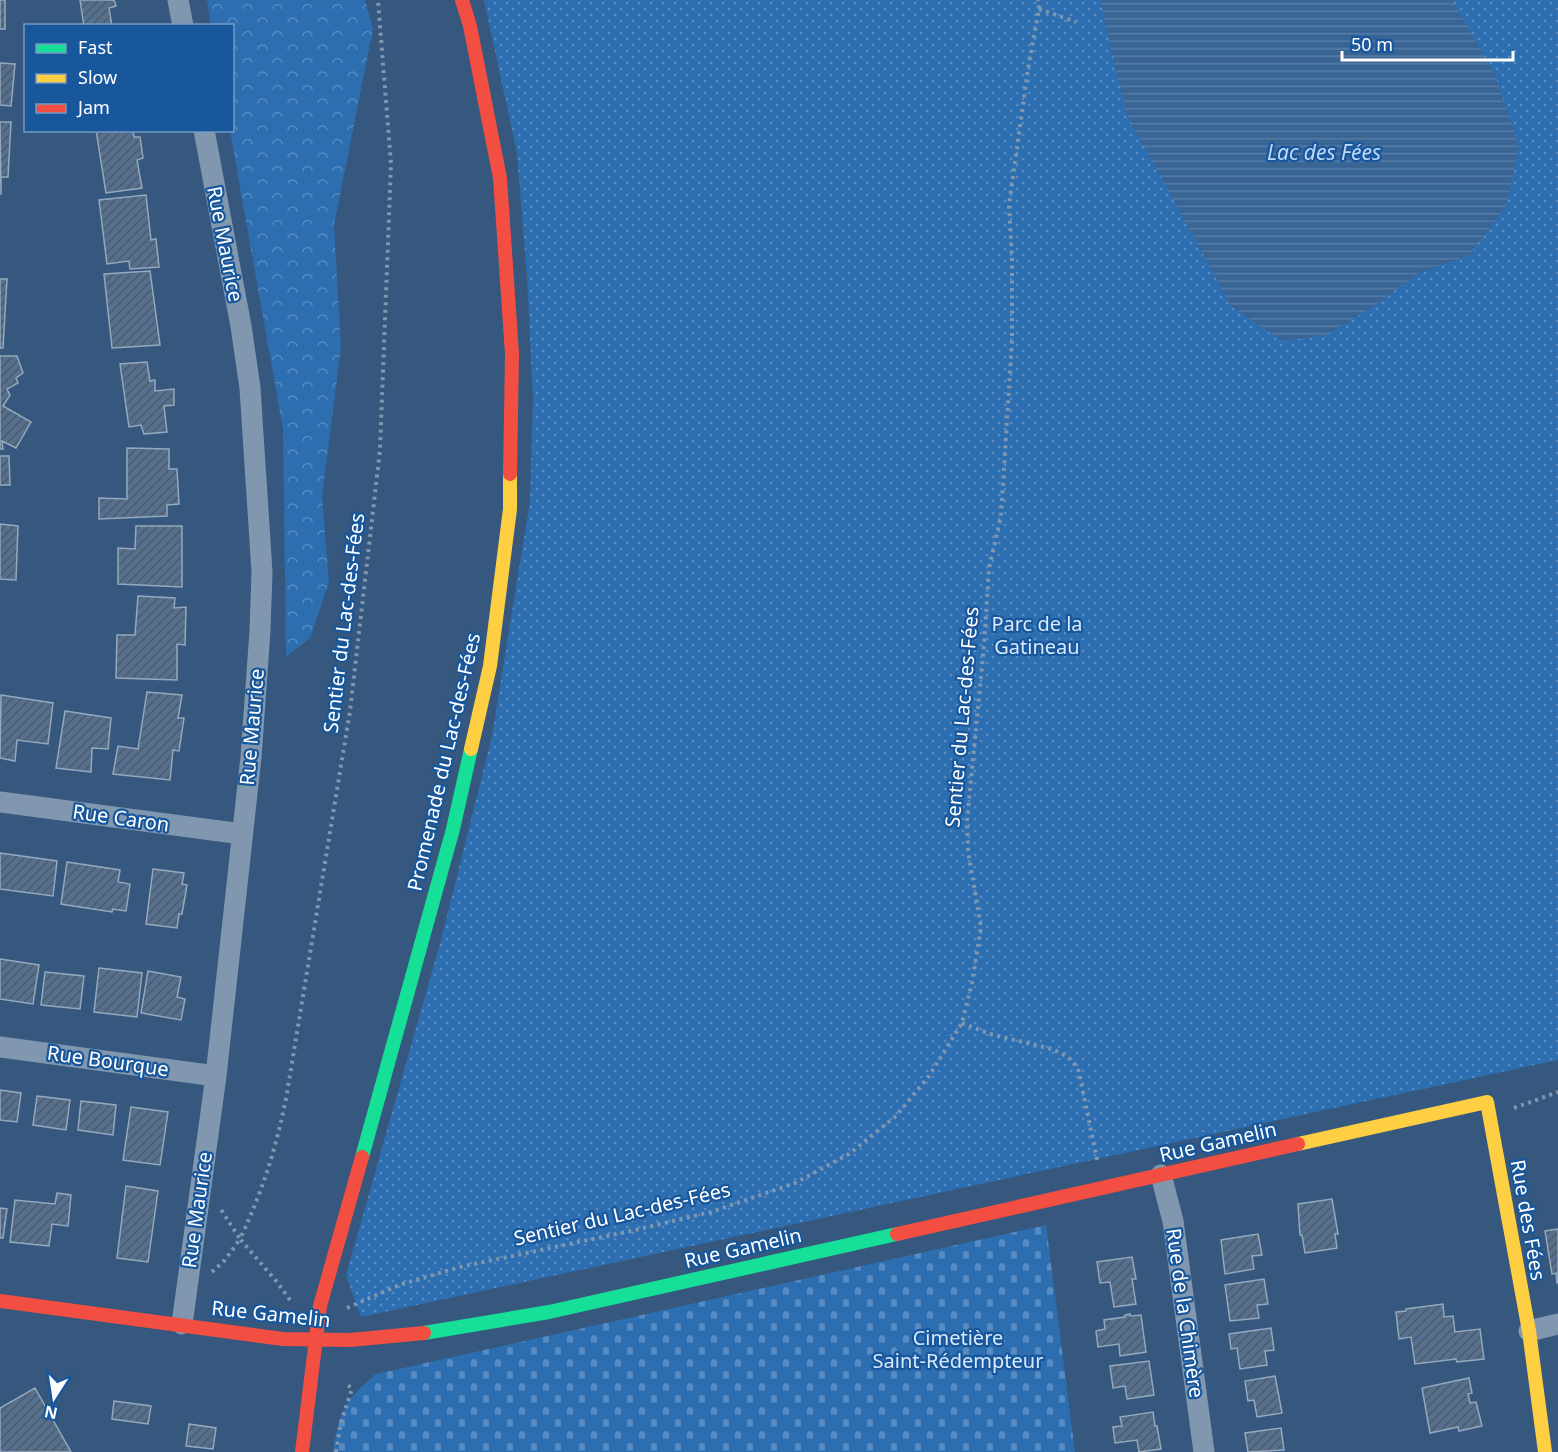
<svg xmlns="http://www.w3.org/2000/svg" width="1558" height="1452" viewBox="0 0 1558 1452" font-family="'Noto Sans',sans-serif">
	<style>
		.forest { fill: url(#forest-crowns) }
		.cemetery { fill: url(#cemetery-stones) }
		.park { fill: url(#park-dots) }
		.water { fill: url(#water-rules) }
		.building { fill: url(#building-hatch); stroke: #95a8bd; stroke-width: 1.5 }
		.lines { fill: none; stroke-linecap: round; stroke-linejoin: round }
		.path { stroke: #8197af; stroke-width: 4; stroke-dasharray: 3 4.5; stroke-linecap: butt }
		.street { stroke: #8197af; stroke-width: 21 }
		.fast { stroke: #16e098; stroke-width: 14 }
		.slow { stroke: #ffcf43; stroke-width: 14 }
		.jam { stroke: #f24e42; stroke-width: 14 }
		.labels { text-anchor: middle; stroke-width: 4.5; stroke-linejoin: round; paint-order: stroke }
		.street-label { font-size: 20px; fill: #fff; stroke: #18579c }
		.park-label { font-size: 20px; fill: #d7e9fc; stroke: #18579c }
		.water-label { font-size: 21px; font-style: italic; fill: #bcdaf8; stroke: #18579c }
	</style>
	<defs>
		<pattern id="forest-crowns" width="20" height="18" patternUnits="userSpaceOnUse" patternTransform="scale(1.5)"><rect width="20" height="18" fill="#2d6eb1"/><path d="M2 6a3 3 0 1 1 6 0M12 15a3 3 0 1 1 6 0" fill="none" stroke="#578bc1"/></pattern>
		<pattern id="cemetery-stones" width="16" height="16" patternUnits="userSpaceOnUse" patternTransform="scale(1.5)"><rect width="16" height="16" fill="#2d6eb1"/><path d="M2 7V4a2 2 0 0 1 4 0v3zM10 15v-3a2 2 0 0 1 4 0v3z" fill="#578bc1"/></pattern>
		<pattern id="park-dots" width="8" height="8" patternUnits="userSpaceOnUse" patternTransform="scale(1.5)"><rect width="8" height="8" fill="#2d6eb1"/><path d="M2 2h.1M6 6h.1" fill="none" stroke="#578bc1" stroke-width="1.8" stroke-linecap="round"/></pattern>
		<pattern id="water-rules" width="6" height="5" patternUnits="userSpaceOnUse" patternTransform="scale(1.5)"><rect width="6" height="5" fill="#396595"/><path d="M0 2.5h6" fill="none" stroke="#577ca5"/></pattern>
		<pattern id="building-hatch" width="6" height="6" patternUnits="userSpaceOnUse" patternTransform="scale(1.5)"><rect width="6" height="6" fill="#55708e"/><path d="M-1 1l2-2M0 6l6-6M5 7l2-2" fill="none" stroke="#505a66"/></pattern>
	</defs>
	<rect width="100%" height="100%" fill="#36587e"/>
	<path class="forest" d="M207,0H365L373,29L334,225L341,347L322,496L329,582L310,638L286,657L283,429L230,131L232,130V26L211,25Z"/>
	<path class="cemetery" d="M1046,1225L1075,1452H333C338,1415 346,1398 376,1374Z"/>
	<path class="park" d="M484,0H1558V1060L361,1317L346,1275L441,940L492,736L530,501L533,399L527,277L517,153Z"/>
	<path class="water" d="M1100,0H1452L1495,75L1519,145L1507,205L1469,255L1417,274L1374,306L1326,335L1282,341L1231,306L1126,113Z"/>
	<path class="building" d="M0,0H5V29H0Z
		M80,0H114L116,6L109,8L112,26H84Z
		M0,63L15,64L11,106L0,105Z
		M0,122H11L8,177H1V195Z
		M96,130H133L134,137H140L143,158L137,160L142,188L106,193Z
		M146,195L151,240L156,239L159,267L130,269L129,261L107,264L99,200Z
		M150,271L160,345L112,348L104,274Z
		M0,279H7L3,348H0Z
		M0,356H17L23,373L16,378L18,383L7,389L10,395L3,406L31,422L16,448L2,441L3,449H0Z
		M147,362L150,381L155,380V391L174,389V405L164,406L167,432L144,434L141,425L129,427L120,364Z
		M127,448L169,449V469H177L179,504L167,505V516L99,519V498L127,499Z
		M0,456H9L10,485H0Z
		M0,524L18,526L16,580L0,579Z
		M136,526H182V587L118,584V548L135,549Z
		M138,596L175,598L174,608L186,607L185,645L177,644V680L116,678L117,635H135Z
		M147,692L182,695L178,718H184L179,751L173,750L170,780L113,774L118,746L138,749Z
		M1,695L53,703L48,744L17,740L15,761L0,758Z
		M65,711L111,718L108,749L92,748L91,772L56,768Z
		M0,853L57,861L53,896L0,889Z
		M67,862L120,870L118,882L130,884L126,911L113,909L112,912L61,904Z
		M153,869L184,873L182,884L187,885L182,914H179L177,928L146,924Z
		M0,959L39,965L33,1004L0,999Z
		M99,968L142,973L137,1017L94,1012Z
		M148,971L181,977L177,997L185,999L181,1020L141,1013Z
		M45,972L84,976L80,1009L41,1005Z
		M0,1090L21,1093L17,1122L0,1120Z
		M37,1096L70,1100L66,1130L33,1125Z
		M81,1101L116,1105L113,1135L78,1130Z
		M131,1107L168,1112L160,1165L123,1160Z
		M126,1186L158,1191L148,1262L117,1258Z
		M57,1193L71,1195L68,1226L52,1224L49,1246L10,1242L15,1200L55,1204Z
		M1332,1199L1338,1234H1335L1337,1248L1305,1253L1302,1235H1300L1298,1204Z
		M0,1208L7,1209L3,1238H0Z
		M1558,1229V1282L1557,1283L1556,1273L1552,1274L1545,1231Z
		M1258,1234L1262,1255L1252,1256L1254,1269L1225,1274L1221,1240Z
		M1132,1257L1136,1279H1132L1136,1304L1114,1307L1110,1282L1100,1283L1097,1262Z
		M1264,1279L1268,1304L1257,1305L1259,1318L1230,1321L1225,1285Z
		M1443,1304L1444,1317L1453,1316L1455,1332L1480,1329L1484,1359L1457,1362L1456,1359L1415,1364L1411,1337L1399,1339L1396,1312L1406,1311V1309Z
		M1130,1314V1316L1141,1315L1146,1352L1120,1356L1119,1344L1098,1347L1096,1331L1105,1329L1104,1320L1125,1317V1315Z
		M1271,1328L1274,1350L1265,1351L1267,1365L1240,1369L1237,1348L1231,1349L1229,1334Z
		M1149,1361L1154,1395L1127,1399L1125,1386L1113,1388L1110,1366Z
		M1275,1376L1282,1413L1257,1417L1254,1400L1248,1401L1245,1381Z
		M1469,1378L1472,1393L1468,1394L1470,1403L1476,1402L1482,1426L1459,1431L1458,1427L1430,1433L1422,1388Z
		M35,1388L71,1452H0V1408Z
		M114,1401L151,1406L148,1424L112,1419Z
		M1153,1412L1155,1426H1157L1161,1449L1139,1452L1137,1440L1115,1443L1113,1427L1122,1426L1120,1417Z
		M189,1424L216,1428L213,1449L186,1446Z
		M1281,1428L1284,1450L1248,1452L1245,1433Z"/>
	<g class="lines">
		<path class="path" d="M1039,9L1076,22
			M962,1023L990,1034L1052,1049L1068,1057L1078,1068L1098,1164
			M1514,1108L1558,1092
			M212,1272L225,1260L240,1239L220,1208
			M290,1300L277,1282L240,1239C263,1190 277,1146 287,1093L350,711L380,450L391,164L378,0
			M347,1308L399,1285L460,1267L631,1231L711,1212L795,1183L849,1154L896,1116L929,1076L962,1023L972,983L981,927L968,851L967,821L984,646L989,568L1001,516L1012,341V257L1009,205L1028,69L1039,9L1038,0
			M336,1452L341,1422L352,1389L346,1383"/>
		<path class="street" d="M178,0L183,26
			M0,802L242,834
			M0,1047L216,1076
			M1161,1175L1173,1221L1204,1452
			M182,1324L216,1076L251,757L260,631L262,572L250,388L241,326L204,130
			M1529,1331L1558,1324"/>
		<path class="fast" d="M362,1157L453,829L471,749
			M424,1333L549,1312L897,1234"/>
		<path class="slow" d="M471,749L490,666L510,509V474
			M1298,1144L1487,1102L1529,1331L1545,1452"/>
		<path class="jam" d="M462,0L470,26L500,178L512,354L510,474
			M897,1234L1298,1144
			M0,1301L283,1339L350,1340L424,1333
			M302,1452L320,1306L362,1157"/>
	</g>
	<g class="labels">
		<g class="street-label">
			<text transform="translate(225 244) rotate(79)" y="7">Rue Maurice</text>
			<text transform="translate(344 623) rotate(-83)" y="7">Sentier du Lac-des-Fées</text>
			<text transform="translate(962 717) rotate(-85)" y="7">Sentier du Lac-des-Fées</text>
			<text transform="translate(252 727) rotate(-85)" y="7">Rue Maurice</text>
			<text transform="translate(444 762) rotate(-77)" y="7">Promenade du Lac-des-Fées</text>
			<text transform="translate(121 818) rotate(8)" y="7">Rue Caron</text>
			<text transform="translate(108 1061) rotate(8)" y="7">Rue Bourque</text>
			<text transform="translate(1218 1142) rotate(-13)" y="7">Rue Gamelin</text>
			<text transform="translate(197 1210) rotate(-82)" y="7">Rue Maurice</text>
			<text transform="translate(622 1214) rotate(-13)" y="7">Sentier du Lac-des-Fées</text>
			<text transform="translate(1528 1220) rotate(80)" y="7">Rue des Fées</text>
			<text transform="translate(743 1248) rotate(-13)" y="7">Rue Gamelin</text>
			<text transform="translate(1185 1313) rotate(82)" y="7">Rue de la Chimère</text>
			<text transform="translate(271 1314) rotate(6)" y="7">Rue Gamelin</text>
		</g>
		<g class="park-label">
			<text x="1037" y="631">Parc de la<tspan x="1037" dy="23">Gatineau</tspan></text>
			<text x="958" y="1345">Cimetière<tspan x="958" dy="23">Saint-Rédempteur</tspan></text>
		</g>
		<g class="water-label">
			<text x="1324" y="160">Lac des Fées</text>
		</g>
	</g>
	<rect x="24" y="24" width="210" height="108" fill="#18579c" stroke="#749ac4" stroke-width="1.5"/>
	<rect x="36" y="44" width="30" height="9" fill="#16e098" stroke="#749ac4" stroke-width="1.5"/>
	<text x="78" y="54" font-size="18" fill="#ffffff">Fast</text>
	<rect x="36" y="74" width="30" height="9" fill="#ffcf43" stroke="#749ac4" stroke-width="1.5"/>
	<text x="78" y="84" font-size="18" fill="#ffffff">Slow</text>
	<rect x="36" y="104" width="30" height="9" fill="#f24e42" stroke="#749ac4" stroke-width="1.5"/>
	<text x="78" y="114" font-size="18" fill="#ffffff">Jam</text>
	<g transform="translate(54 1398) rotate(192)" stroke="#18579c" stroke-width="4.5" paint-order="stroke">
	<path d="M0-4.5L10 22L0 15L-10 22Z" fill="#ffffff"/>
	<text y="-9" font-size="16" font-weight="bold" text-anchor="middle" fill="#ffffff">N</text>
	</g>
	<path d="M1342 51v9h171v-9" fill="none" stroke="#ffffff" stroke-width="3"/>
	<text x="1351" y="51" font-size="18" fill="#ffffff" stroke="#18579c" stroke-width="4.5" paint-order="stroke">50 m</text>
</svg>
